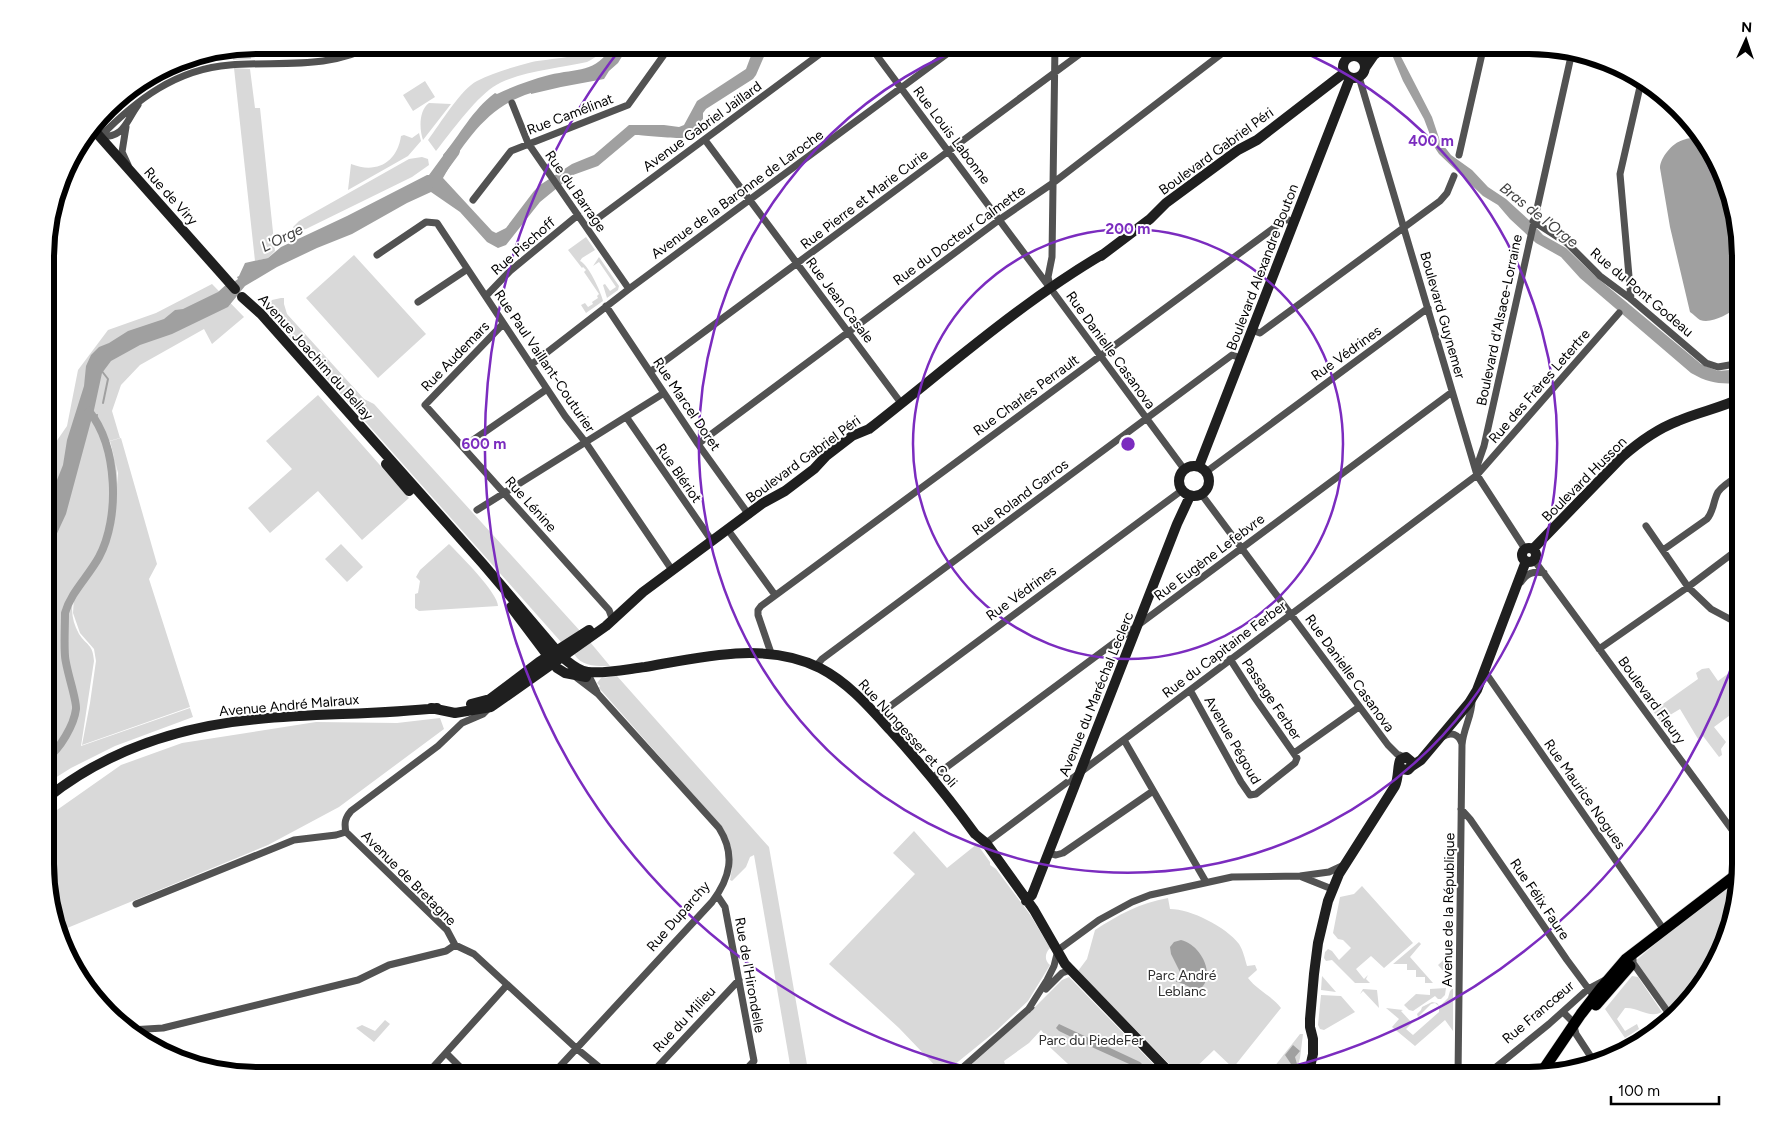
<svg xmlns="http://www.w3.org/2000/svg" width="1786" height="1121" viewBox="0 0 1786 1121" font-family="Figtree,sans-serif">
	<style>
		.green { fill: #d9d9d9 }
		.water { fill: #a0a0a0 }
		.lines { fill: none; stroke-linecap: round; stroke-linejoin: round }
		.stream { stroke: #a0a0a0; stroke-width: 2 }
		.canal { stroke: #a0a0a0; stroke-width: 8 }
		.river { stroke: #a0a0a0; stroke-width: 12 }
		.primary-casing { stroke: #dbdbdb; stroke-width: 12 }
		.street { stroke: #525252; stroke-width: 7 }
		.secondary { stroke: #1f1f1f; stroke-width: 10 }
		.primary { stroke: #000; stroke-width: 11 }
		.ring { fill: none; stroke: #7b2cbf; stroke-width: 2.5 }
		.labels { text-anchor: middle; stroke-width: 4; stroke-linejoin: round; paint-order: stroke }
		.street-label { font-size: 14px; fill: #000; stroke: #fff }
		.park-label { font-size: 14px; fill: #303030; stroke: #fff }
		.water-label { font-size: 15px; font-style: italic; fill: #414141; stroke: #fff }
		.rim { fill: none; stroke: #000; stroke-width: 6 }
		.centre { fill: #7b2cbf; stroke: #fff; stroke-width: 2.5 }
		.ring-label { font-size: 15px; text-anchor: middle; font-weight: bold; fill: #7b2cbf; stroke: #fff; stroke-width: 4; stroke-linejoin: round; paint-order: stroke }
	</style>
	<rect width="100%" height="100%" fill="#fff"/>
	<path class="green" d="M595,45H607C602,53 595,58 587,62C560,68 515,72 493,87C473,101 452,131 436,151L428,140C440,124 461,89 477,81C494,72 514,67 532,62C550,58 583,59 595,45Z
		M250,46L251,59L233,60L232,50Z
		M234,68L250,69L255,108H260L275,251L268,258L255,261Z
		M425,81L435,97L413,111L403,95Z
		M429,103L451,104L423,140C419,129 419,110 429,103Z
		M419,133L421,141L408,156L348,190L351,164C376,174 397,163 401,136L404,135L412,138Z
		M422,157L428,159L429,165L412,177L306,229L294,232L293,227L299,221L409,159Z
		M586,237L595,250L582,258L580,261C588,264 601,292 603,301L586,313L581,305L585,303L588,307L593,304L592,302L598,298L597,296L599,294L584,272L586,270L583,267L582,268L568,250Z
		M354,255L426,334L378,378L306,298Z
		M599,257L619,286L618,290L607,298L603,285L605,284L610,291L616,287L599,262L593,266Z
		M212,284L244,317L212,344L204,329L140,365L121,385L112,411L120,438L109,441C112,451 117,464 117,475C117,509 109,545 90,575L97,565L106,547L114,520L118,473L110,441L121,438L157,564L149,579L190,707L82,745L90,703L96,661L94,649L80,633L73,613L74,596L89,576C71,592 67,612 79,634C87,646 93,644 94,661L81,746L190,708L193,717L115,746L71,768L47,783V455L67,426L78,370L108,330L156,313Z
		M281,298H284V304L287,314L364,399L374,404L581,632L561,642L266,310L272,300Z
		M318,395L409,498L362,540L318,491L270,533L248,508L292,469L266,441Z
		M341,544L363,567L347,582L325,559Z
		M449,544C460,555 498,593 498,606L419,611L415,608V594L418,593L420,581L416,577L420,570Z
		M590,642L610,666C597,666 582,667 574,654Z
		M1741,664V715L1737,710L1714,727L1726,742L1721,749L1722,755L1719,757L1703,736L1698,739L1680,709L1660,721L1653,711L1698,679L1696,673L1702,669L1709,668L1718,681Z
		M617,676L769,847L809,1076H792L754,855L750,857L746,867L732,881L730,880C734,861 733,844 722,827L599,688L600,686L597,683L601,678Z
		M440,718L444,729L339,807L268,845L60,931L47,892V817L121,765L182,743L316,722L397,723Z
		M914,831L947,868L977,844L990,862V865L996,869L1031,916L1050,948C1045,953 1044,960 1050,965L1028,1001L996,1031L943,1074L899,1028L829,964L915,874L893,853Z
		M1741,878L1730,932L1706,982L1670,1015L1633,963L1683,920Z
		M1362,886L1413,943L1384,968L1371,956L1356,969L1364,979L1368,975L1366,979L1370,983H1355L1332,960L1326,961L1324,958L1325,952L1328,949L1332,951L1339,960L1351,948L1343,940L1338,939L1333,933L1340,897L1354,894Z
		M1168,898L1170,909C1191,909 1226,927 1239,944C1243,950 1245,959 1247,966L1255,965L1257,970L1248,978C1257,990 1272,996 1281,1008L1233,1068L1214,1050L1187,1076H1181L1078,971L1087,959L1095,930C1118,915 1140,903 1168,898Z
		M1419,942L1421,944L1410,957L1433,983H1425V977H1416V970H1407V964H1393Z
		M1448,943L1452,947L1451,972L1453,975L1446,974L1438,965L1449,955L1445,951L1447,949L1445,945Z
		M1322,976L1336,992L1321,990Z
		M1632,976L1638,977L1662,1012C1649,1019 1639,1007 1625,1008L1617,1019L1625,1031L1637,1024L1639,1029L1625,1038L1605,1009Z
		M1069,977L1165,1076H1081L1041,1039L1045,1035L1041,1030L1029,1043L1004,1061L1007,1071L1012,1076H978L972,1064L1028,1014L1062,980Z
		M1446,988L1445,995L1441,999H1438L1435,996L1413,1011L1409,1010L1404,1005L1416,994L1430,995V989Z
		M1453,988V1031L1445,1020L1415,1046L1392,1027L1399,1019L1386,1008L1403,1010L1401,1011L1412,1023L1406,1029L1413,1035L1439,1012V1006L1435,1003L1431,1004L1418,1017L1417,1014L1421,1010L1422,1007L1432,1002L1437,1003L1440,1007H1442V1004L1448,998L1450,991Z
		M1363,989L1377,990L1379,1008L1363,991L1360,994Z
		M1321,995L1341,996L1355,1012L1324,1030L1320,1029L1318,1025Z
		M385,1020L390,1024L374,1042L356,1028L362,1025L375,1031Z
		M1300,1034H1303L1300,1058L1295,1076H1286L1274,1067Z"/>
	<path class="water" d="M613,45H629L618,63L609,71L604,79L561,87L531,94V93C488,106 465,141 443,178L492,231L496,233L506,228L534,191L540,185L572,164L594,155L629,125H664L679,127L684,125L697,101L746,69L755,45H769L756,75L753,79L706,109L703,113V119C697,124 695,134 687,137C682,140 644,135 635,135L598,166L573,175L540,202L506,245L498,248L487,242L460,212L431,192L407,203L352,234L317,248L277,267L245,286L228,307L172,334L140,345L111,361L102,373L94,410L66,514L47,555V505L63,465L67,440L84,386L86,366L91,355L99,347L109,343L128,331L164,319L175,310L183,309L218,292L229,282L231,284L238,279L237,277L239,276L245,263L268,258L281,247L347,216L427,175H439L445,166L443,155C460,135 472,110 495,93L497,94C514,86 530,80 549,75C578,68 595,74 613,45Z
		M1383,45H1395L1432,117L1440,141L1451,155L1472,170L1488,187L1506,199L1530,221L1543,235L1566,248L1595,276L1701,364L1718,371L1741,369V383C1720,384 1710,384 1691,373L1580,278L1561,257L1536,243L1510,219L1498,205L1483,196L1439,154L1435,148L1424,119L1403,81L1393,57Z
		M1699,136L1713,151L1741,243V307H1738C1728,314 1712,324 1700,320C1697,318 1693,314 1690,312L1670,227L1660,168C1660,158 1672,143 1683,140C1688,138 1693,138 1699,136Z
		M1181,940C1200,944 1217,975 1200,989C1191,991 1185,982 1176,982L1177,979H1180L1182,976L1171,954L1170,947L1174,942Z
		M1059,1024L1140,1062L1142,1064L1138,1068L1096,1049L1059,1031L1056,1028Z
		M1293,1045L1300,1051L1295,1057L1297,1064L1293,1071L1290,1067L1291,1064L1285,1055Z"/>
	<g class="lines">
		<path class="stream" d="M101,370L108,379L103,403
			M95,419L97,415"/>
		<path class="canal" d="M47,758C60,749 74,725 76,709C77,700 66,670 65,656C64,642 65,627 65,613C71,592 88,577 99,557C120,518 118,447 89,411"/>
		<path class="river" d="M425,185L432,181L454,151"/>
		<defs>
			<path id="primary" d="M1596,1005L1630,966
				M1539,1076L1581,1014L1602,987L1626,959L1741,871"/>
		</defs>
		<use href="#primary" class="primary-casing"/>
		<path class="street" d="M869,45L1050,288
			M1328,45L1349,57
			M1359,77L1477,475L1525,549
			M512,103L528,143L629,289
			M126,127L122,152L128,165
			M100,137C136,100 176,69 230,65C278,61 329,70 373,45
			M100,137C125,137 125,123 138,105
			M705,140L901,403
			M1459,155L1484,45
			M473,200L511,151L628,105L671,45
			M1533,221L1567,243L1600,276L1631,299L1706,363L1718,367L1741,363
			M586,227L832,45
			M377,255L426,222L437,223L565,416L586,443L672,570
			M1050,286L1048,277L1052,257L1055,45
			M1054,293L1184,469
			M486,296L510,271L578,215
			M1631,299L1620,174L1642,78
			M418,302L466,270
			M606,306L698,444L749,515
			M503,324L425,405L609,610L612,618L610,622
			M1252,330L1260,333L1440,201L1447,193L1454,176
			M532,364L629,289L959,45
			M650,372L1092,45
			M1734,401L1741,412
			M627,418L712,541
			M698,444L999,220L1053,183L1233,45
			M463,447L547,389
			M1477,470V466L1484,446L1572,52
			M1206,472L1428,308
			M1202,495L1388,745L1397,754L1404,757
			M477,510L664,393
			M1646,526L1688,587L1711,609L1741,625
			M728,530L775,595
			M1663,550L1707,519C1714,511 1713,501 1718,492C1723,485 1733,479 1741,474
			M1534,560L1741,842
			M1521,582C1527,573 1533,571 1544,573
			M1599,649L1688,587L1741,547
			M771,653L758,615V610L761,606L1286,219L1293,222
			M816,666L822,659L1232,355L1241,358
			M587,672L597,692
			M1485,672L1664,930
			M1190,690L1241,782L1250,795L1256,794L1295,763L1297,758L1255,698L1230,659
			M877,716L1181,491
			M1442,737C1451,731 1459,734 1462,744
			M1124,740L1206,882
			M1294,753L1359,707
			M932,778L1452,392
			M1461,809L1470,819L1567,960L1596,999
			M346,832L447,930L455,945L474,954L576,1048L610,1076
			M346,832C344,823 345,818 351,811L438,746L462,723L483,714L490,707
			M986,843L1477,475L1619,313
			M1048,853L1056,855L1063,853L1153,791
			M1302,877L1332,889
			M717,895L725,907L754,1061L740,1076
			M136,904L294,840L336,835L346,832
			M1633,959V963L1670,1015
			M1046,989L1062,973L1070,970
			M1028,1010L1047,980L1054,966L1058,950L1099,920L1132,902L1150,895L1232,877L1300,876L1329,872L1342,866
			M1563,1012L1573,1022L1576,1034L1593,1060
			M130,1030L163,1028L358,980L389,965L446,951L455,945
			M446,1053L469,1076
			M425,1076L507,985
			M551,1076L712,902C730,878 736,855 719,828L598,694L577,678
			M649,1076L739,980
			M953,1076L1031,1007
			M1458,1076L1462,745C1463,729 1473,714 1472,699
			M1485,1076L1549,1024L1588,989L1605,980"/>
		<path class="secondary" d="M1343 67a11 11 0 1 1 22 0a11 11 0 1 1-22 0Z
			M1365,68L1374,55L1387,45
			M93,129L235,289
			M1101,256L1150,219L1166,203L1238,150L1257,140L1344,73
			M242,297L261,314L483,564L562,657C570,663 578,671 588,672C605,674 628,669 645,667C702,657 766,641 820,668C849,683 870,708 891,731C921,764 949,798 975,834L986,843L1034,910L1065,964L1173,1076
			M386,464L409,491
			M1179 481a15 15 0 1 1 30 0a15 15 0 1 1-30 0Z
			M1199,466L1350,78
			M1522 555a7 7 0 1 1 14 0a7 7 0 1 1-14 0Z
			M1533,549L1622,457C1639,442 1657,429 1678,421C1698,412 1721,408 1741,398
			M511,607L557,668L565,673L586,677
			M471,704L490,699L539,662L589,630
			M431,708L455,713L491,707L606,626L643,592L763,503L785,491L814,469L826,456L852,436L869,429C946,369 1021,302 1105,253
			M1412,766L1421,760L1469,703L1477,690L1526,561
			M47,798C107,750 182,726 258,719C318,713 378,715 437,708
			M1026,901L1032,895L1177,524L1190,496
			M1308,1076L1313,1054V1039L1310,1027V1019L1314,974L1318,943L1328,901L1339,874L1395,786C1399,777 1397,769 1400,760L1406,757L1412,762V766L1408,770L1402,769L1399,766"/>
		<use href="#primary" class="primary"/>
	</g>
	<g class="ring">
		<circle cx="1128" cy="444" r="215"/>
		<path d="M1289 46A429 429 0 1 1 967 46"/>
		<path d="M1740 643A644 644 0 0 1 1256 1075M1000 1075A644 644 0 0 1 621 48M1689 127A644 644 0 0 1 1740 245"/>
	</g>
	<g class="labels">
		<g class="street-label">
			<text transform="translate(570 114) rotate(-21)" y="5">Rue Camélinat</text>
			<text transform="translate(702 126) rotate(-36)" y="5">Avenue Gabriel Jaillard</text>
			<text transform="translate(952 135) rotate(53)" y="5">Rue Louis Labonne</text>
			<text transform="translate(1216 151) rotate(-36)" y="5">Boulevard Gabriel Péri</text>
			<text transform="translate(576 191) rotate(55)" y="5">Rue du Barrage</text>
			<text transform="translate(737 194) rotate(-36)" y="5">Avenue de la Baronne de Laroche</text>
			<text transform="translate(171 196) rotate(48)" y="5">Rue de Viry</text>
			<text transform="translate(864 199) rotate(-37)" y="5">Rue Pierre et Marie Curie</text>
			<text transform="translate(959 235) rotate(-36)" y="5">Rue du Docteur Calmette</text>
			<text transform="translate(523 246) rotate(-41)" y="5">Rue Pischoff</text>
			<text transform="translate(1262 267) rotate(-69)" y="5">Boulevard Alexandre Bouton</text>
			<text transform="translate(1642 292) rotate(40)" y="5">Rue du Pont Godeau</text>
			<text transform="translate(840 300) rotate(53)" y="5">Rue Jean Casale</text>
			<text transform="translate(1443 315) rotate(74)" y="5">Boulevard Guynemer</text>
			<text transform="translate(1499 320) rotate(-78)" y="5">Boulevard d'Alsace-Lorraine</text>
			<text transform="translate(1111 350) rotate(54)" y="5">Rue Danielle Casanova</text>
			<text transform="translate(1346 353) rotate(-36)" y="5">Rue Védrines</text>
			<text transform="translate(455 356) rotate(-46)" y="5">Rue Audemars</text>
			<text transform="translate(316 357) rotate(48)" y="5">Avenue Joachim du Bellay</text>
			<text transform="translate(545 361) rotate(56)" y="5">Rue Paul Vaillant-Couturier</text>
			<text transform="translate(1539 386) rotate(-49)" y="5">Rue des Frères Letertre</text>
			<text transform="translate(1026 395) rotate(-36)" y="5">Rue Charles Perrault</text>
			<text transform="translate(687 404) rotate(56)" y="5">Rue Marcel Doret</text>
			<text transform="translate(803 459) rotate(-36)" y="5">Boulevard Gabriel Péri</text>
			<text transform="translate(679 473) rotate(55)" y="5">Rue Blériot</text>
			<text transform="translate(1584 479) rotate(-45)" y="5">Boulevard Husson</text>
			<text transform="translate(1020 497) rotate(-37)" y="5">Rue Roland Garros</text>
			<text transform="translate(531 504) rotate(48)" y="5">Rue Lénine</text>
			<text transform="translate(1209 557) rotate(-37)" y="5">Rue Eugène Lefebvre</text>
			<text transform="translate(1021 593) rotate(-36)" y="5">Rue Védrines</text>
			<text transform="translate(1224 649) rotate(-37)" y="5">Rue du Capitaine Ferber</text>
			<text transform="translate(1350 673) rotate(54)" y="5">Rue Danielle Casanova</text>
			<text transform="translate(1096 694) rotate(-68)" y="5">Avenue du Maréchal Leclerc</text>
			<text transform="translate(1272 699) rotate(56)" y="5">Passage Ferber</text>
			<text transform="translate(1652 700) rotate(54)" y="5">Boulevard Fleury</text>
			<text transform="translate(289 705) rotate(-5)" y="5">Avenue André Malraux</text>
			<text transform="translate(908 733) rotate(48)" y="5">Rue Nungesser et Coli</text>
			<text transform="translate(1233 740) rotate(60)" y="5">Avenue Pégoud</text>
			<text transform="translate(1585 794) rotate(55)" y="5">Rue Maurice Nogues</text>
			<text transform="translate(409 878) rotate(45)" y="5">Avenue de Bretagne</text>
			<text transform="translate(1540 899) rotate(56)" y="5">Rue Félix Faure</text>
			<text transform="translate(1448 910) rotate(-89)" y="5">Avenue de la République</text>
			<text transform="translate(678 916) rotate(-49)" y="5">Rue Duparchy</text>
			<text transform="translate(750 975) rotate(80)" y="5">Rue de l'Hirondelle</text>
			<text transform="translate(1538 1012) rotate(-40)" y="5">Rue Francœur</text>
			<text transform="translate(684 1019) rotate(-47)" y="5">Rue du Milieu</text>
		</g>
		<g class="park-label">
			<text x="1182" y="980">Parc André<tspan x="1182" dy="16">Leblanc</tspan></text>
			<text x="1091" y="1045">Parc du PiedeFer</text>
		</g>
		<g class="water-label">
			<text transform="translate(1539 215) rotate(38)" y="5">Bras de l'Orge</text>
			<text transform="translate(282 238) rotate(-26)" y="5">L'Orge</text>
		</g>
	</g>
	<path d="M0 0H1786V1121H0ZM257 54H1529A203 203 0 0 1 1732 257V864A203 203 0 0 1 1529 1067H257A203 203 0 0 1 54 864V257A203 203 0 0 1 257 54Z" fill="#fff" fill-rule="evenodd"/>
	<path class="rim" d="M257 54H1529A203 203 0 0 1 1732 257V864A203 203 0 0 1 1529 1067H257A203 203 0 0 1 54 864V257A203 203 0 0 1 257 54Z"/>
	<circle cx="1128" cy="444" r="8" class="centre"/>
	<g class="ring-label">
		<text x="1431" y="146">400 m</text>
		<text x="1128" y="234">200 m</text>
		<text x="484" y="449">600 m</text>
	</g>
	<g transform="translate(1746 40) rotate(3)" stroke="#ffffff" stroke-width="4" paint-order="stroke">
	<path d="M0-4L9 19L0 12L-9 19Z" fill="#000000"/>
	<text y="-8" font-size="14" font-weight="bold" text-anchor="middle" fill="#000000">N</text>
	</g>
	<path d="M1611 1096v8h108v-8" fill="none" stroke="#000000" stroke-width="2.5"/>
	<text x="1618" y="1096" font-size="15" fill="#000000" stroke="#ffffff" stroke-width="4" paint-order="stroke">100 m</text>
</svg>
